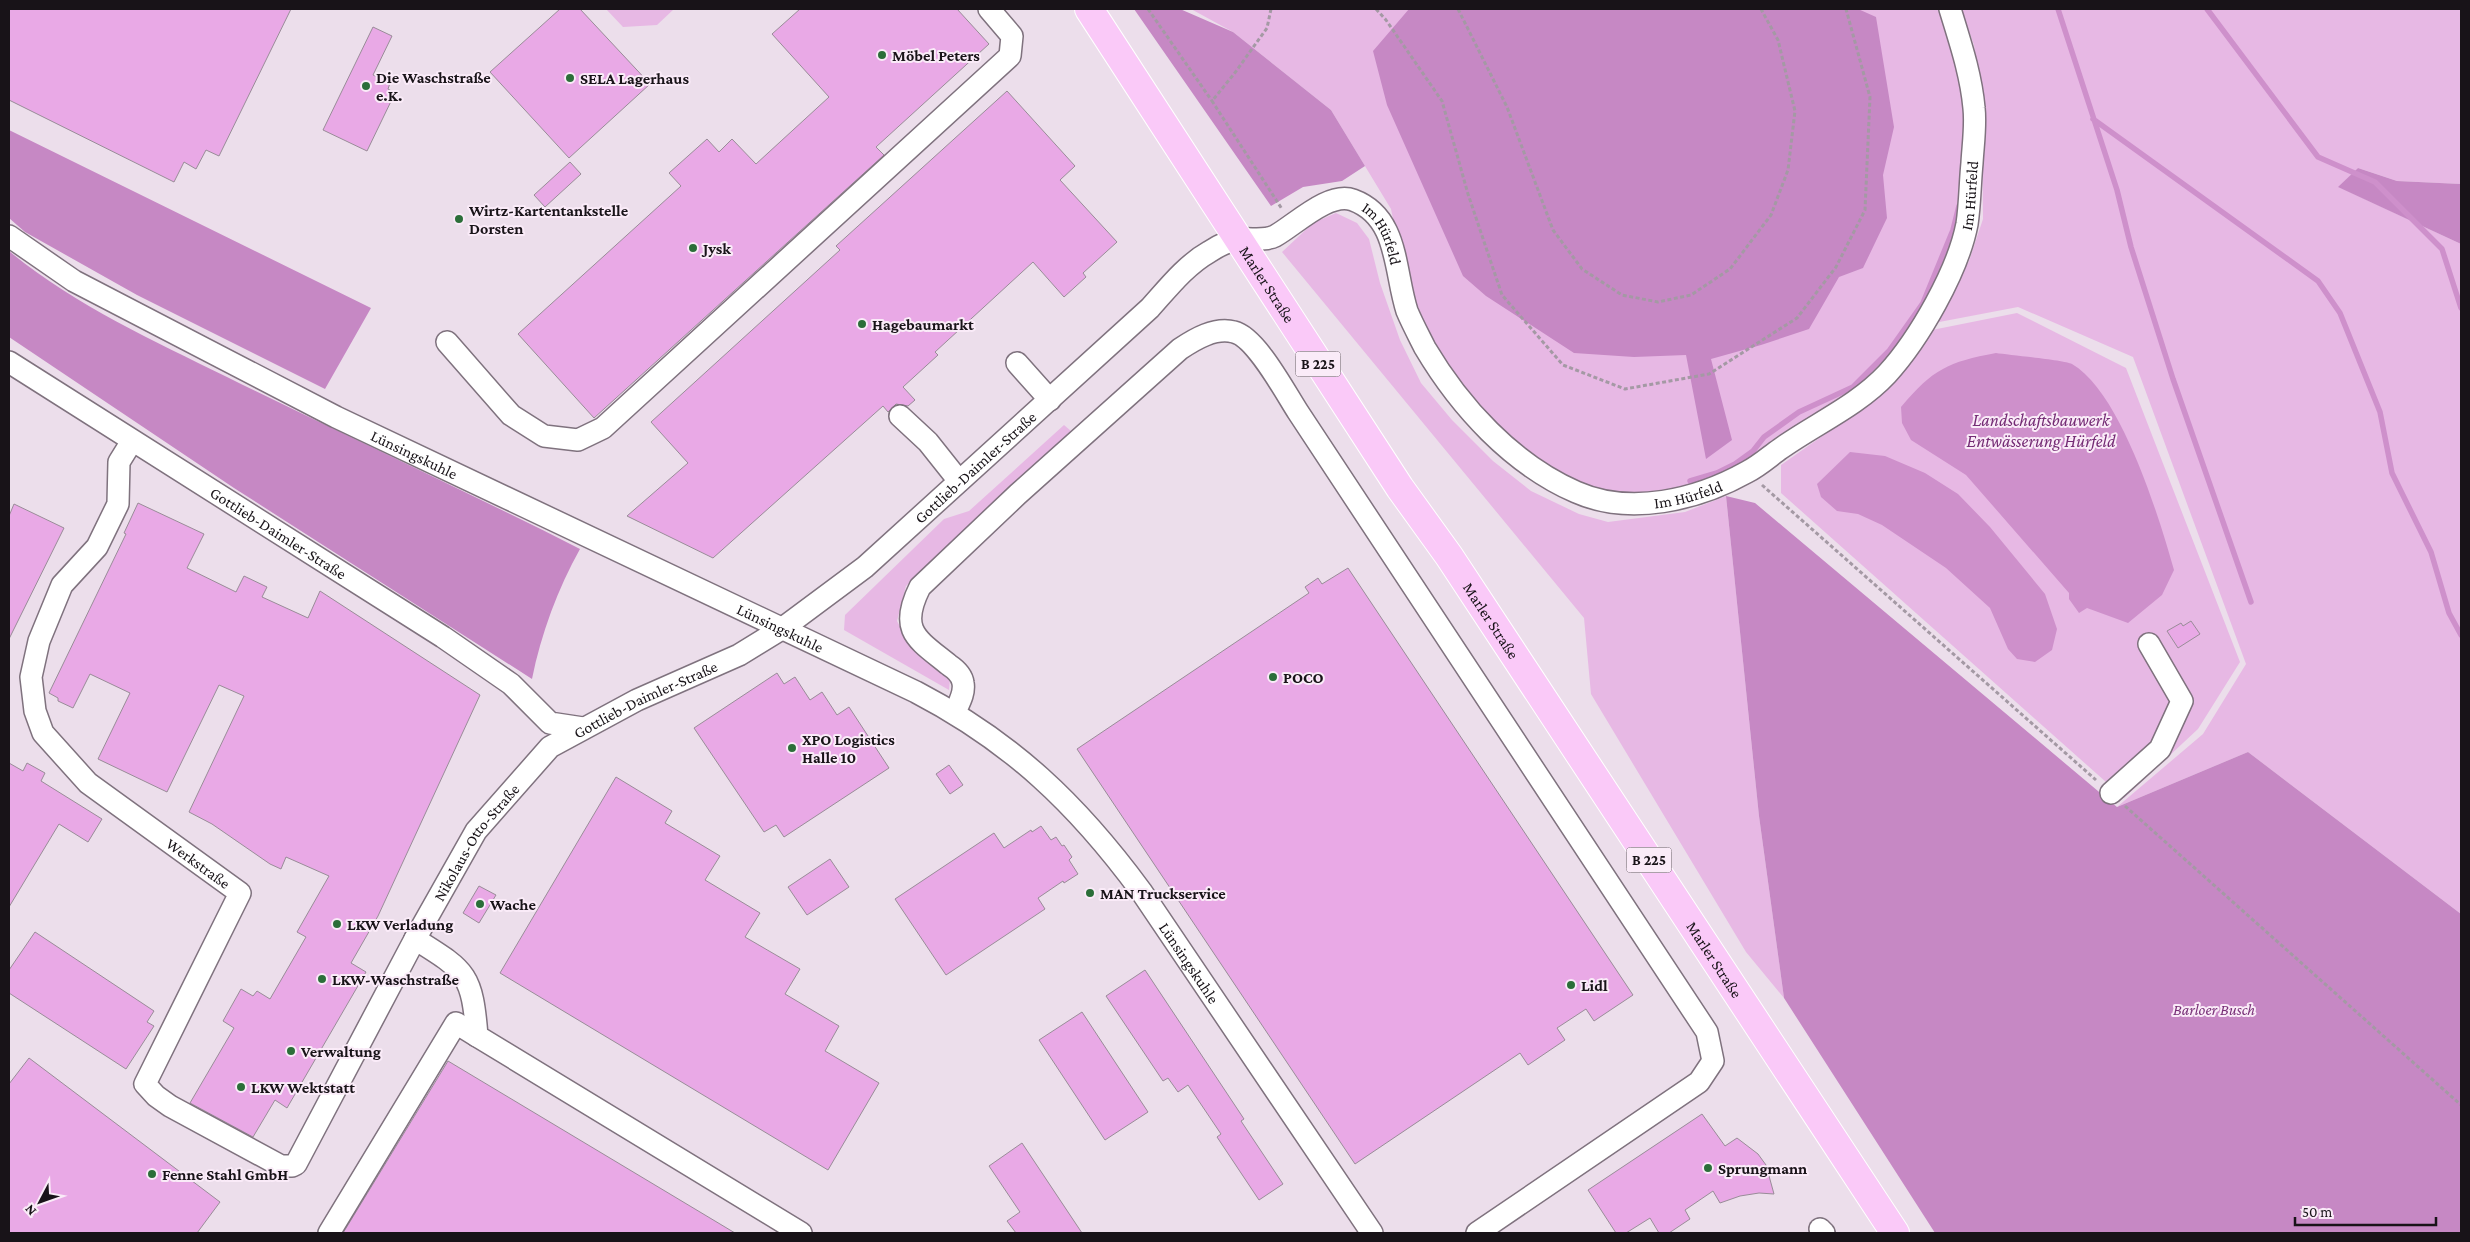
<svg xmlns="http://www.w3.org/2000/svg" width="2470" height="1242" viewBox="0 0 2470 1242" font-family="'Crimson Pro',serif">
	<style>
		.green { fill: #e7b8e4 }
		.forest { fill: #c688c4 }
		.water { fill: #ce90cb }
		.lines { fill: none; stroke-linecap: round; stroke-linejoin: round }
		.stream { stroke: #ce90cb; stroke-width: 5.5 }
		.building { fill: #e9a9e6; stroke: #998c98 }
		.minor-casing { stroke: #7f727e; stroke-width: 24 }
		.major-casing { stroke: #fff; stroke-width: 30 }
		.path { stroke: #a499a4; stroke-width: 3; stroke-dasharray: 4 2.5; stroke-linecap: butt }
		.minor { stroke: #fff; stroke-width: 21 }
		.major { stroke: #fac9f8; stroke-width: 28 }
		.poi-dot { fill: #2b6e39; stroke: #faebf8; stroke-width: 2 }
		.labels { text-anchor: middle; stroke-width: 4; stroke-linejoin: round; paint-order: stroke }
		.shield { fill: #faebf8; stroke: #5c545b; stroke-width: 1 }
		.shield-label { font-size: 15px; font-weight: bold; fill: #181318 }
		.poi-label { font-size: 16px; font-weight: bold; fill: #181318; stroke: #faebf8; text-anchor: start }
		.street-label { font-size: 16px; fill: #181318; stroke: #faebf8 }
		.park-label { font-size: 16px; font-style: italic; fill: #782f77; stroke: #faebf8 }
		.water-label { font-size: 18px; font-style: italic; fill: #742b74; stroke: #faebf8 }
	</style>
	<rect width="100%" height="100%" fill="#ecdeeb"/>
	<path class="green" d="M606,9H674L657,25L623,27Z
		M1191,9H1945L1971,122L1965,199L1939,276L1900,345L1867,379L1834,407L1776,437L1735,471L1676,492L1627,500L1574,487L1493,427L1419,324L1405,278L1391,209L1331,110L1233,32Z
		M1961,9H2461V184L2397,181L2358,168L2339,187L2461,244V914L2248,752L2117,807L2203,734L2246,664L2133,357L2018,307L1934,323L1969,261L1983,219L1982,104L1974,45Z
		M1336,213L1357,223L1369,239L1380,283L1400,340L1421,383L1452,420L1493,461L1531,491L1579,514L1608,522L1685,512L1726,496L1759,816L1784,998L1746,952L1591,694L1584,618L1282,252L1313,223Z
		M2017,313L2126,368L2240,662L2198,729L2124,798L1781,493V465L1858,411L1927,331Z
		M1064,425L1071,431L906,586L897,621L908,642L950,679L949,690L844,630L845,615L944,519L969,511Z"/>
	<path class="forest" d="M1134,9H1180L1233,32L1331,110L1365,166L1342,181L1303,187L1271,206Z
		M1409,9H1858L1876,17L1894,127L1883,175L1887,218L1863,268L1839,277L1809,329L1761,345L1711,359L1732,440L1706,459L1686,355L1634,357L1574,353L1486,296L1463,276L1387,105L1373,51Z
		M9,130L371,308L325,389L137,295L25,232L9,218Z
		M2358,168L2397,181L2461,184V244L2338,187Z
		M9,251C73,304 152,340 227,377C344,435 464,490 580,549C558,588 541,634 532,679L234,488L9,337Z
		M1726,496L1755,503L2117,807L2248,752L2461,914V1233H1935L1784,998L1759,816Z"/>
	<path class="water" d="M1996,353C2009,355 2064,360 2072,364C2121,392 2159,517 2174,570L2162,595L2128,623L2087,608L2079,613L2069,599V593L1966,475L1911,440L1902,423L1901,407C1933,369 1948,362 1996,353Z
		M1850,452L1885,456L1925,473L1958,494L1990,527L2045,594L2057,629L2052,650L2035,662L2017,659L2008,649L1990,608L1946,568L1882,525L1858,514L1837,511L1821,497L1817,484Z"/>
	<g class="lines">
		<path class="stream" d="M2058,9L2117,190L2131,247L2173,379L2251,602
			M2207,9L2318,157L2375,182L2442,249L2461,308
			M2093,119L2318,281L2340,313L2380,412L2392,473L2431,552L2449,613L2461,635
			M1690,481L1717,473L1735,464L1753,451L1764,437L1799,412L1853,387L1889,351L1923,303L1953,230L1959,206"/>
	</g>
	<path class="building" d="M9,9H291L219,156L206,150L196,169L184,162L174,182L9,100Z
		M560,9H580L650,84L569,158L490,72Z
		M800,9H957L989,44L876,147L884,155L594,418L518,334L681,186L669,173L707,139L719,152L732,139L756,164L829,97L772,34Z
		M373,27L392,36L373,75L390,83L388,89L395,93L367,151L323,130Z
		M1007,91L1075,166L1060,180L1117,242L1083,273L1086,277L1064,297L1033,262L935,352L938,355L903,387L915,400L908,406L896,404L888,412L883,406L713,558L627,516L688,463L651,422L840,250L836,246Z
		M570,162L581,174L545,207L534,195Z
		M138,503L204,534L187,568L236,592L244,576L267,587L262,597L308,618L320,591L480,695L378,916L351,963L366,972L287,1108L275,1100L253,1137L190,1103L234,1028L223,1021L241,989L253,996L257,991L270,999L306,937L297,932L329,876L286,857L281,869L270,864L212,824L189,812L244,696L219,685L167,792L98,759L130,693L90,674L73,708L58,701V698L49,693L126,534L124,533Z
		M14,504L64,528L9,639V516Z
		M1348,568L1633,995L1594,1021L1586,1009L1557,1028L1565,1040L1528,1065L1520,1053L1355,1164L1077,749L1309,593L1305,587L1318,578L1322,584Z
		M2191,621L2200,634L2178,648L2167,631L2181,623L2183,626Z
		M777,673L784,684L795,677L810,700L822,692L837,715L849,707L889,768L784,837L776,825L764,832L694,728Z
		M9,763L23,771L27,763L45,773L41,781L102,819L88,842L59,824L9,907Z
		M949,765L963,785L950,794L936,774Z
		M616,777L672,811L665,823L720,856L705,880L760,913L745,937L800,969L785,994L839,1026L825,1051L879,1083L828,1170L500,973Z
		M1041,826L1051,840L1056,837L1062,846L1064,845L1072,857L1069,860L1078,874L1064,883L1063,881L1038,898L1045,909L946,975L895,899L994,833L1004,848L1031,830L1032,832Z
		M830,859L849,887L807,915L788,887Z
		M479,886L496,895L479,923L463,913Z
		M35,932L154,1011L147,1022L154,1026L126,1069L9,993V970Z
		M1145,970L1244,1119L1241,1121L1283,1184L1259,1200L1217,1137L1221,1134L1188,1085L1178,1092L1168,1078L1163,1081L1106,996Z
		M1082,1012L1148,1112L1105,1140L1039,1040Z
		M29,1058L220,1202L197,1233H9V1084Z
		M448,1061L735,1233H343Z
		M1702,1114L1725,1146L1737,1138L1758,1154L1766,1165L1774,1194L1759,1193L1740,1196L1720,1203L1713,1191L1685,1210L1690,1219L1669,1233H1659L1650,1218L1626,1233H1616L1588,1190Z
		M1022,1143L1082,1233H1016L1007,1221L1020,1212L989,1166Z"/>
	<g class="lines">
		<defs>
			<g id="minor">
				<path id="s1" d="M9,236L74,281L336,417L916,692C1012,742 1077,804 1141,891L1372,1233"/>
				<path d="M447,342L511,415L544,436L578,440L603,428L1010,56L1012,36L989,9"/>
				<path id="s2" d="M9,362L443,637L511,684L550,723L583,728"/>
				<path d="M1017,363L1050,400"/>
				<path d="M900,416L928,442L959,481"/>
				<path id="s3" d="M132,441L119,462L118,504L97,547L62,585L39,641L31,677L35,711L43,733L88,783L240,893L145,1084L156,1096L170,1106L281,1166H292L296,1164L415,939L476,831L550,747L637,700L739,655L783,628L865,567L1150,308C1168,288 1186,265 1209,252C1218,246 1231,240 1241,239C1252,238 1265,241 1275,236C1295,225 1329,191 1353,200C1399,217 1394,271 1407,311C1412,323 1419,336 1425,348C1460,407 1512,464 1576,492C1630,516 1697,500 1747,472C1759,466 1770,456 1780,449C1815,424 1857,406 1887,374C1919,339 1958,271 1967,224C1970,205 1970,183 1972,163C1973,145 1976,126 1974,108C1971,74 1960,42 1950,9"/>
				<path d="M955,712C959,703 965,693 963,683C962,675 955,669 949,665C917,639 898,631 920,587L1018,494L1180,349C1195,339 1215,327 1234,332C1256,337 1285,392 1298,412L1707,1032L1713,1061L1699,1082L1477,1233"/>
				<path d="M2111,793L2160,749L2182,701L2149,644"/>
				<path d="M415,939C466,971 472,973 477,1036L801,1233"/>
				<path d="M1820,1229L1824,1233"/>
				<path d="M329,1233L456,1023L477,1036"/>
			</g>
			<g id="major">
				<path id="s4" d="M1089,9L1400,488L1449,556L1895,1233"/>
			</g>
		</defs>
		<use href="#minor" class="minor-casing"/>
		<use href="#major" class="major-casing"/>
		<path class="path" d="M1148,9L1212,101
			M1271,9L1267,28L1234,74L1212,101L1282,209
			M1376,9L1386,20L1442,101L1468,194L1502,295L1563,365L1625,389L1709,374L1797,318L1836,267L1865,210L1870,97L1846,9
			M1458,9L1507,107L1553,230L1582,269L1622,295L1658,302L1691,295L1730,269L1771,215L1788,170L1795,111L1778,40L1761,9
			M1762,485L2096,780
			M2125,806L2461,1105"/>
		<use href="#minor" class="minor"/>
		<use href="#major" class="major"/>
	</g>
	<g class="poi-dot">
		<circle cx="882" cy="55" r="5"/>
		<circle cx="570" cy="78" r="5"/>
		<circle cx="366" cy="86" r="5"/>
		<circle cx="459" cy="219" r="5"/>
		<circle cx="693" cy="248" r="5"/>
		<circle cx="862" cy="324" r="5"/>
		<circle cx="1273" cy="677" r="5"/>
		<circle cx="792" cy="748" r="5"/>
		<circle cx="1090" cy="893" r="5"/>
		<circle cx="480" cy="904" r="5"/>
		<circle cx="337" cy="924" r="5"/>
		<circle cx="322" cy="979" r="5"/>
		<circle cx="1571" cy="985" r="5"/>
		<circle cx="291" cy="1051" r="5"/>
		<circle cx="241" cy="1087" r="5"/>
		<circle cx="1708" cy="1168" r="5"/>
		<circle cx="152" cy="1174" r="5"/>
	</g>
	<g class="labels">
		<g class="shield">
			<rect x="1295.5" y="351.5" width="45" height="25" rx="4"/>
			<rect x="1626.5" y="847.5" width="45" height="25" rx="4"/>
		</g>
		<g class="shield-label">
			<text x="1318" y="369">B 225</text>
			<text x="1649" y="865">B 225</text>
		</g>
		<g class="poi-label">
			<text x="892" y="61">Möbel Peters</text>
			<text x="376" y="83">Die Waschstraße<tspan x="376" dy="18">e.K.</tspan></text>
			<text x="580" y="84">SELA Lagerhaus</text>
			<text x="469" y="216">Wirtz-Kartentankstelle<tspan x="469" dy="18">Dorsten</tspan></text>
			<text x="703" y="254">Jysk</text>
			<text x="872" y="330">Hagebaumarkt</text>
			<text x="1283" y="683">POCO</text>
			<text x="802" y="745">XPO Logistics<tspan x="802" dy="18">Halle 10</tspan></text>
			<text x="1100" y="899">MAN Truckservice</text>
			<text x="490" y="910">Wache</text>
			<text x="347" y="930">LKW Verladung</text>
			<text x="332" y="985">LKW-Waschstraße</text>
			<text x="1581" y="991">Lidl</text>
			<text x="301" y="1057">Verwaltung</text>
			<text x="251" y="1093">LKW Wektstatt</text>
			<text x="1718" y="1174">Sprungmann</text>
			<text x="162" y="1180">Fenne Stahl GmbH</text>
		</g>
		<g class="street-label">
			<text dy="6" stroke="none"><textPath href="#s3" startOffset="3376">Im Hürfeld</textPath></text>
			<text dy="6" stroke="none"><textPath href="#s3" startOffset="2491">Im Hürfeld</textPath></text>
			<text dy="6" stroke="none"><textPath href="#s4" startOffset="328">Marler Straße</textPath></text>
			<text dy="6" stroke="none"><textPath href="#s1" startOffset="461">Lünsingskuhle</textPath></text>
			<text dy="6" stroke="none"><textPath href="#s3" startOffset="1968">Gottlieb-Daimler-Straße</textPath></text>
			<text dy="6" stroke="none"><textPath href="#s3" startOffset="2941">Im Hürfeld</textPath></text>
			<text dy="6" stroke="none"><textPath href="#s2" startOffset="319">Gottlieb-Daimler-Straße</textPath></text>
			<text dy="6" stroke="none"><textPath href="#s4" startOffset="732">Marler Straße</textPath></text>
			<text dy="6" stroke="none"><textPath href="#s1" startOffset="866">Lünsingskuhle</textPath></text>
			<text dy="6" stroke="none"><textPath href="#s3" startOffset="1562">Gottlieb-Daimler-Straße</textPath></text>
			<text dy="6" stroke="none"><textPath href="#s3" startOffset="1334">Nikolaus-Otto-Straße</textPath></text>
			<text dy="6" stroke="none"><textPath href="#s3" startOffset="525">Werkstraße</textPath></text>
			<text dy="6" stroke="none"><textPath href="#s4" startOffset="1138">Marler Straße</textPath></text>
			<text dy="6" stroke="none"><textPath href="#s1" startOffset="1406">Lünsingskuhle</textPath></text>
		</g>
		<g class="park-label">
			<text x="2214" y="1015">Barloer Busch</text>
		</g>
		<g class="water-label">
			<text x="2041" y="426">Landschaftsbauwerk<tspan x="2041" dy="21">Entwässerung Hürfeld</tspan></text>
		</g>
	</g>
	<rect width="2470" height="1242" fill="none" stroke="#181318" stroke-width="20"/>
	<g transform="translate(40 1202) rotate(229)" stroke="#faebf8" stroke-width="4" paint-order="stroke">
	<path d="M0-4L9 19L0 12L-9 19Z" fill="#181318"/>
	<text y="-8" font-size="14" font-weight="bold" text-anchor="middle" fill="#181318">N</text>
	</g>
	<path d="M2295 1217v8h141v-8" fill="none" stroke="#181318" stroke-width="2.5"/>
	<text x="2302" y="1217" font-size="15" fill="#181318" stroke="#faebf8" stroke-width="4" paint-order="stroke">50 m</text>
</svg>
